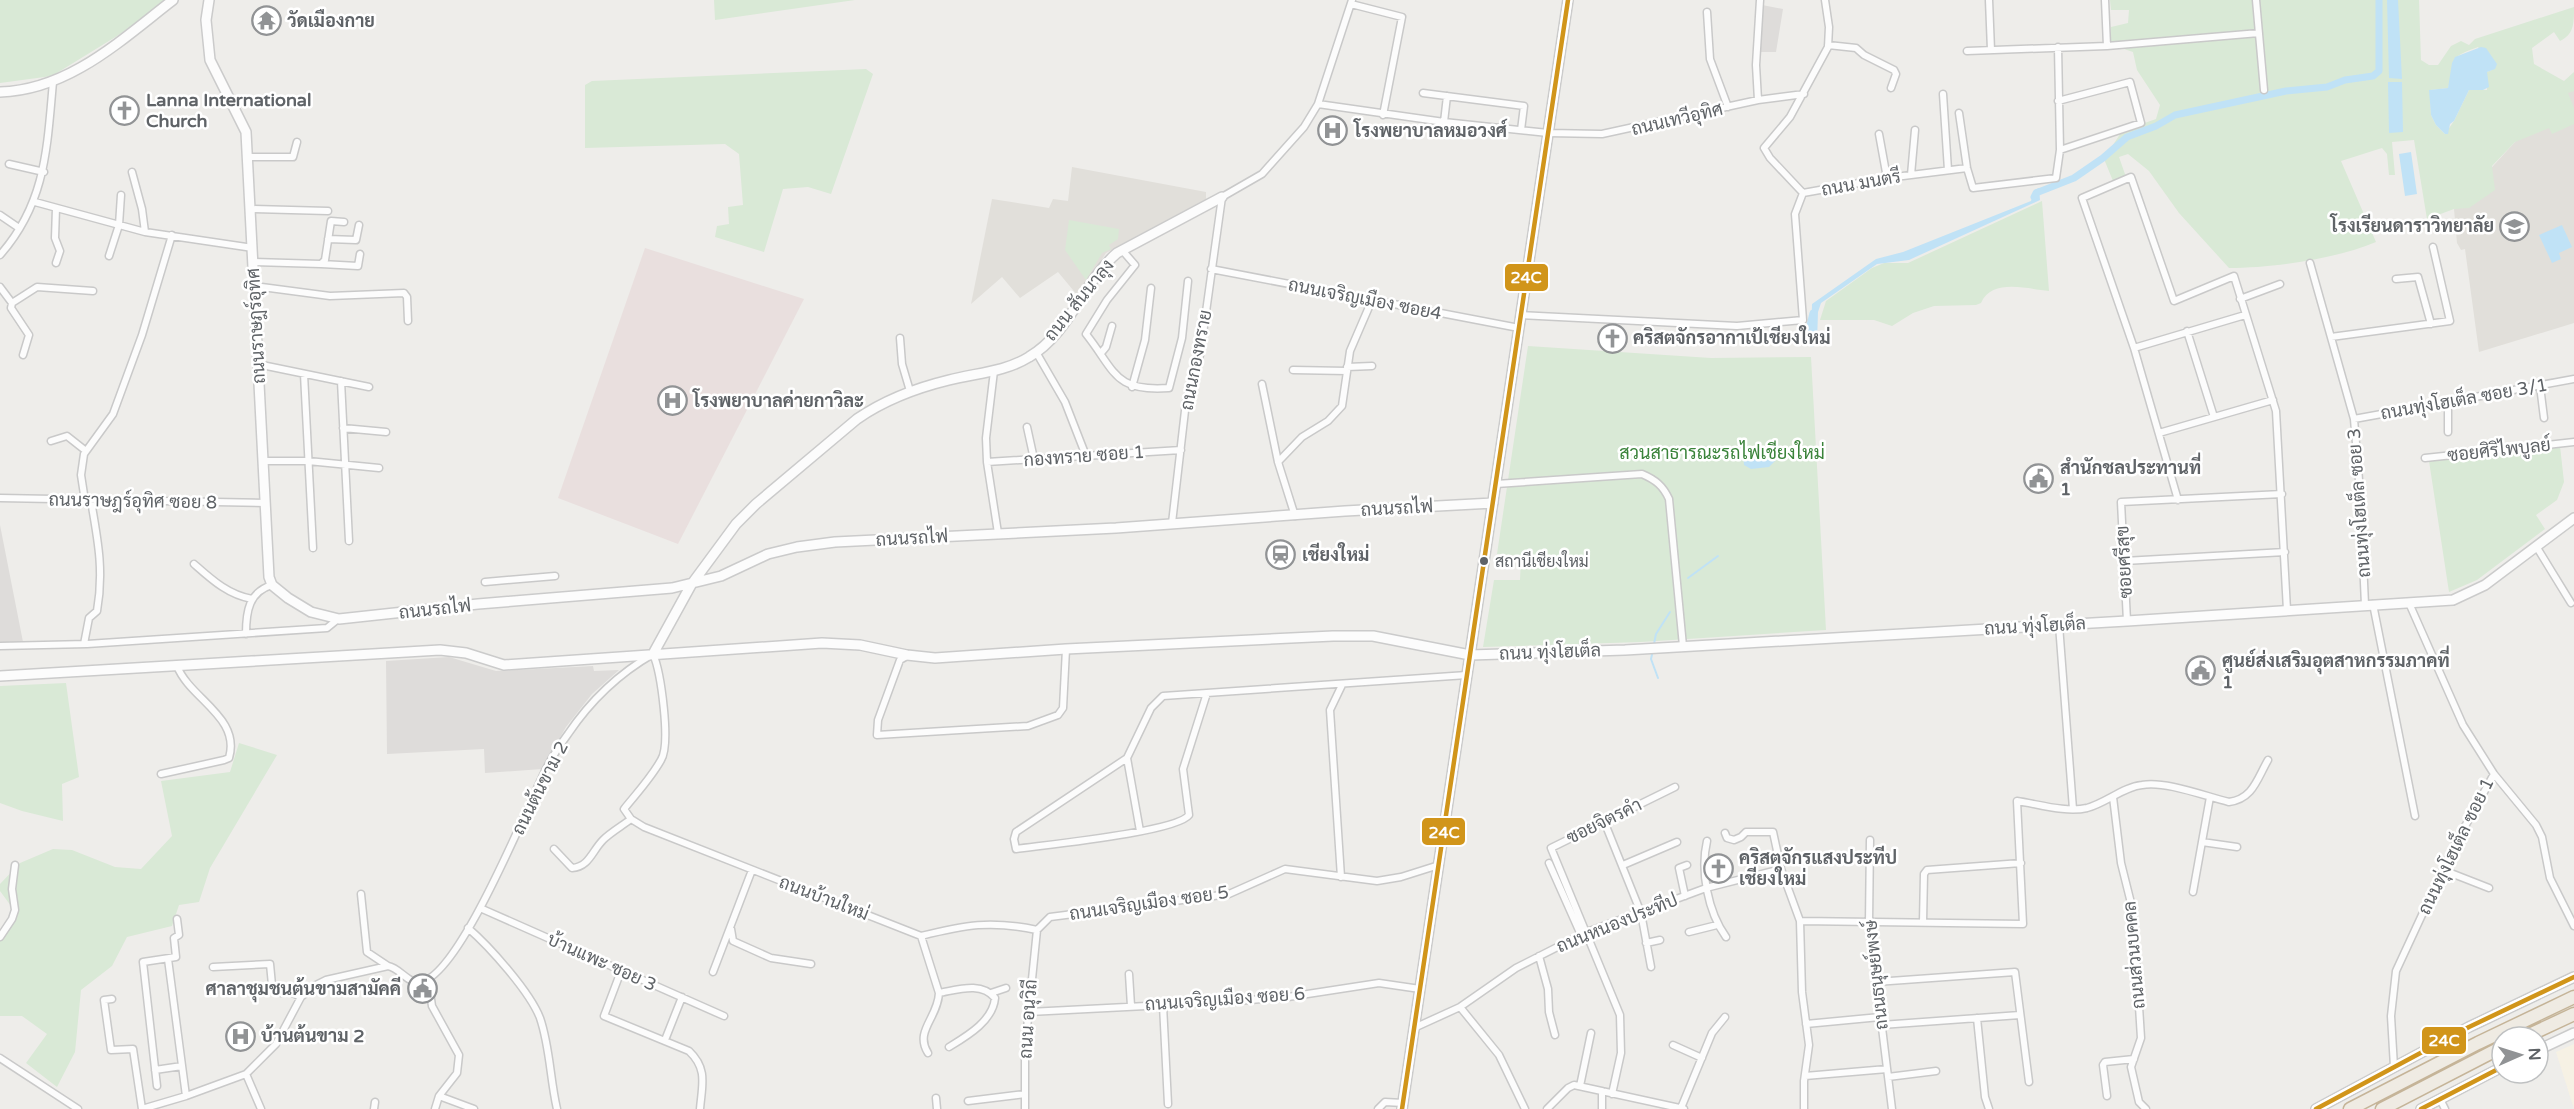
<svg xmlns="http://www.w3.org/2000/svg" width="2574" height="1109" viewBox="0 0 2574 1109" font-family="'Varela Round',Sarabun,sans-serif">
	<style>
		.commercial { fill: #f6f1e4 }
		.industrial { fill: #dedcda }
		.education { fill: #e1dfda }
		.medical { fill: #e9dfde }
		.green { fill: #d9e9d6; fill-rule: evenodd }
		.water { fill: #c0e2f6 }
		.lines { fill: none; stroke-linecap: round; stroke-linejoin: round }
		.stream { stroke: #c0e2f6; stroke-width: 2 }
		.canal { stroke: #c0e2f6; stroke-width: 7 }
		.street-casing { stroke: #c9c9c9; stroke-width: 9 }
		.secondary-casing { stroke: #cbcbcb; stroke-width: 12 }
		.highway-casing { stroke: #c5b498; stroke-width: 15 }
		.street { stroke: #fcfcfc; stroke-width: 6 }
		.secondary { stroke: #fcfcfc; stroke-width: 9 }
		.highway { stroke: #efebe3; stroke-width: 12 }
		.bus-1-casing { stroke: #fff; stroke-width: 9 }
		.bus-1 { stroke: #d1951a; stroke-width: 4.5 }
		.bus-dot { fill: #5f6367; stroke: #fff; stroke-width: 2 }
		.labels { text-anchor: middle; stroke-width: 5; stroke-linejoin: round; paint-order: stroke }
		.bus-label { font-size: 16px; fill: #5f6367; stroke: #fff; text-anchor: start }
		.poi-label { font-size: 18px; font-weight: bold; fill: #5f6367; stroke: #fff; text-anchor: start }
		.street-label { font-size: 18px; fill: #5f6367; stroke: #fff }
		.park-label { font-size: 18px; fill: #3a833a; stroke: #fff }
		.line-badge { stroke: #fff; stroke-width: 2 }
		.badge-label { font-size: 16px; text-anchor: middle; font-weight: bold; fill: #fff }
	</style>
	<rect width="100%" height="100%" fill="#eeedea"/>
	<path class="commercial" d="M2574,1044V1109L2556,1052Z"/>
	<path class="industrial" d="M1762,5L1783,9L1776,52H1759Z
		M0,525L23,642L0,643Z
		M449,657L496,671L593,666L594,671L619,670L592,694L566,727L542,769L485,773L484,749L387,754L386,661Z"/>
	<path class="education" d="M2574,77V323L2479,352L2465,249L2461,250L2457,243L2454,209Z
		M1072,167L1206,192V201L1106,253L1078,296L1058,272L1020,298L1002,277L971,304L992,199L1049,208L1053,199L1068,201Z"/>
	<path class="medical" d="M645,248L804,299L678,544L558,498Z"/>
	<path class="green" d="M0,0H168L117,36L52,76L0,83Z
		M714,0H855L715,20Z
		M2110,0H2419L2421,60L2429,65H2438L2451,46L2461,41L2469,45L2475,39L2574,7C2574,24 2574,34 2560,41L2554,32L2532,48L2534,64L2564,81L2574,72V91L2568,93L2574,108V124L2552,134L2549,128L2515,142L2492,166L2495,190L2469,208L2454,209L2427,219L2414,140L2392,142L2395,175H2389L2387,154L2382,148L2341,161L2376,242C2335,259 2274,268 2229,268L2179,213L2149,171L2128,154L2119,157L2126,177L2113,181L2104,159L2122,131L2156,119L2160,105L2137,70L2133,52L2109,44L2111,27L2128,23L2129,10H2111ZM2478,47L2492,70L2487,72V90H2469L2454,121L2445,134L2436,125L2431,115L2430,90L2448,88C2459,60 2442,60 2478,47Z
		M866,69L873,74L831,194L808,187L783,189L764,252L715,237L717,226L729,224L728,207L743,205L739,154L725,144L585,148V85L592,81Z
		M2042,201L2049,291C2027,289 1992,278 1981,303L1976,305L1934,306L1913,313L1892,326L1874,320H1820L1826,301L1872,268L1884,263H1908Z
		M1069,220L1119,229L1118,239L1109,245L1111,249L1102,253L1086,280L1065,250Z
		M1528,346L1711,358L1811,357L1826,630L1641,642L1483,647L1494,580H1520L1521,556L1497,554Z
		M2560,446L2564,482L2557,500L2536,515L2545,529L2477,580L2449,592L2429,461Z
		M66,683L79,777L62,784L63,821L22,811L0,803V686Z
		M239,743L277,755L210,868L199,902L179,905L172,926L127,937L112,966L81,990L75,1052L57,1087L26,1063L47,1034L22,1016H0V931L14,910L0,891V884L20,863L53,849L72,850L115,867L141,869L172,836L161,781L230,772Z"/>
	<path class="water" d="M2387,0H2398L2402,79L2389,78Z
		M2481,47L2486,48L2497,64L2495,69L2487,72L2489,87L2483,90H2469L2454,121L2450,124L2448,134H2445L2436,125L2431,115L2429,90L2448,88L2452,63L2455,57Z
		M2388,82H2402L2403,132L2389,133Z
		M2411,152L2417,194L2405,196L2399,154Z
		M2039,188L2040,200L1909,260L1877,264L1821,303L1818,312L1817,343L1811,345L1812,304L1876,259L1903,252L2031,201L2034,190Z
		M2562,225L2572,247L2559,253L2561,259L2552,263L2539,235Z
		M1764,448L1777,459L1769,467L1751,469L1744,465L1743,454Z"/>
	<g class="lines">
		<path class="stream" d="M1688,578L1718,556
			M1654,644L1656,634L1670,612
			M1653,650L1651,659L1658,678"/>
		<path class="canal" d="M2034,197L2036,193L2074,178L2103,158L2127,137L2156,126L2175,115L2286,91L2327,87L2345,80L2373,76L2379,71V0
			M1812,343L1810,325L1813,313"/>
		<defs>
			<path id="street" d="M1989,0L1991,50
				M2105,0L2107,46
				M2256,0L2264,90
				M1351,4L1402,17L1383,115
				M1707,12L1710,59L1728,107
				M1828,45L1856,48L1864,55L1894,70L1896,74L1891,88
				M1967,51L2107,46L2259,33
				M1423,93L1524,106L1521,130
				M1943,94L1948,170
				M1758,100L1756,65L1760,0
				M2058,101L2130,82L2141,123L2060,150
				M1318,104L1444,122L1548,133L1602,134L1758,100L1804,94
				M1959,113L1967,168L1973,188L2056,178L2060,150L2058,47
				M1444,122L1447,96
				M1879,134L1887,178
				M248,157H293L297,142
				M9,164L44,172
				M132,172L142,209L145,232
				M1911,175L1915,130
				M1803,193L1770,158L1764,148L1790,117L1828,47L1829,27L1825,0
				M1803,193L1887,178L1967,168
				M35,202L145,232L253,248
				M56,208L55,238L60,251L56,263
				M250,209L328,211
				M0,215L19,228
				M328,239L356,240L359,225
				M1122,250L1135,265L1107,300L1086,334C1116,372 1114,392 1169,388L1182,338L1188,281
				M0,255C46,203 47,148 53,82
				M109,256L119,225L121,195
				M253,262L321,264L325,260L331,221L344,222
				M2310,263L2354,419L2360,492L2365,605
				M321,264L358,266L360,254
				M1211,269L1519,328
				M2396,279L2418,277L2431,324
				M254,286L330,296L404,293L407,297L408,321
				M0,287L12,303L37,287L93,291
				M2240,299L2280,284
				M12,303L11,308L29,335L23,355
				M1521,315L1737,326L1803,320L1795,214L1803,193
				M2187,331L2214,417
				M2331,337L2450,321L2433,247
				M900,338L902,364L910,391
				M2134,348L2245,315
				M1036,352L1065,402L1086,456
				M1101,353L1106,347L1112,326
				M257,364L369,387
				M1347,367L1372,366
				M1293,370L1347,371
				M994,371L986,438L987,462L998,533
				M304,374L313,548
				M341,381L349,541
				M1262,384L1278,462L1295,516
				M2540,386L2544,418
				M1132,387L1145,340L1151,288
				M2448,402V432
				M2354,419L2574,379
				M1027,427L1034,459
				M343,428L386,432
				M2159,433L2273,400
				M51,441L67,436L86,451
				M2425,458L2574,442
				M263,461H308L379,468
				M987,462L1181,450
				M1278,462L1302,437L1328,421L1342,406L1350,351L1372,300
				M1496,484L1642,474C1656,480 1663,486 1669,499L1683,646
				M0,498L266,503
				M2178,500L2134,348L2082,198L2131,177L2174,301L2234,276L2276,411L2287,610
				M85,501L81,475L84,454L113,414L142,335L172,235
				M1172,523L1186,402L1200,355L1222,197L1262,174L1304,127L1318,104L1352,0
				M2536,546L2571,603
				M2124,561L2285,552
				M194,564C211,579 228,595 252,599
				M485,582L555,576
				M2409,603L2463,725L2494,774L2536,825L2542,837L2550,878L2574,926
				M2373,604L2415,816
				M2127,621L2121,502L2282,494
				M2059,625L2073,809
				M246,634C246,611 249,592 272,585
				M84,644L89,618L97,611C104,571 98,541 91,501
				M0,646L87,644L327,628L338,619
				M907,656L900,660L878,720L877,735L1028,726L1058,715L1063,708L1066,649
				M1207,693L1183,769L1189,815C1177,832 1044,845 1016,849L1014,839L1016,832L1127,758L1151,708L1163,696L1467,675
				M1127,758L1140,831
				M161,774L224,760L229,758C241,717 190,699 177,666
				M2113,797L2121,863L2133,911L2141,1038L2131,1067L2139,1102L2146,1109
				M1604,821L1641,913L1651,967
				M1725,833L1727,838L1734,840L1741,837L1746,832H1773L1781,869L1800,921L1802,992L1809,1045L1804,1081V1109
				M1870,840L1869,922L1892,1109
				M1707,841C1700,871 1708,912 1726,937
				M2202,842L2237,847
				M554,849L572,868C589,867 592,851 603,840C611,832 622,826 631,819
				M1549,863L1581,935
				M1623,865L1677,842
				M2443,870L2489,888
				M1341,877L1330,710L1342,685
				M2193,892L2210,797
				M361,894L367,952L388,966
				M1685,896L1679,868L1687,865
				M480,908L724,1016
				M1800,921L2023,924L2017,801C2038,804 2066,813 2087,808C2106,803 2123,787 2142,785C2167,781 2204,796 2229,802C2253,799 2257,779 2268,760
				M1923,922L1924,874L1927,870L2021,863
				M468,928C490,947 530,992 540,1018C550,1047 550,1079 557,1109
				M731,929L733,941L771,958L811,964
				M1037,930L1050,917L1229,894L1285,869L1377,881L1401,877L1439,865
				M1689,932L1717,925
				M921,936L939,993C957,990 981,981 995,998C993,1021 967,1036 949,1047
				M0,937L12,919L15,910L12,889L15,865
				M1646,943L1660,940
				M1539,956L1548,989L1549,1012L1555,1035
				M168,959L186,1096
				M213,967L270,964L272,985L281,993L290,992L301,997
				M621,971L604,1016L689,1051C708,1069 702,1085 700,1109
				M713,972L752,870
				M1129,974L1131,1006
				M428,979L432,1006L459,1055L457,1073L439,1096L435,1109
				M1876,982L2015,972L2029,1082
				M991,993L1006,988
				M112,999L104,1000L111,1050L133,1049L142,1109
				M1163,1005L1168,1104
				M1460,1007L1499,1055L1525,1109
				M1029,1012L1224,1002L1288,997L1379,983L1420,989
				M1977,1018L1985,1097L1989,1109
				M1806,1024L1880,1017
				M1881,1025L2020,1015
				M1414,1028L1460,1007L1516,968L1587,932L1706,888L1781,869
				M665,1040L682,997
				M1673,1045L1702,1058
				M928,1053C914,1031 938,1018 939,993
				M0,1058L78,1109
				M2394,1067L2391,1016L2396,971L2453,848L2494,774
				M155,1070L182,1066
				M246,1074L261,1109
				M1805,1076L1887,1069
				M1888,1077L1936,1071
				M157,1086L143,962L176,957L174,938L179,935L177,919
				M1580,1086L1591,1033
				M1602,1091V1109
				M1612,1094L1621,1053L1620,1015L1551,848L1675,787
				M439,1096L474,1109
				M2107,1096L2103,1065L2105,1062L2134,1059
				M936,1098L937,1109
				M2440,1099L2445,1109
				M968,1101L1025,1094
				M1681,1108L1712,1033L1725,1017
				M142,1109L186,1096L246,1074L276,1044L301,997L314,986L326,980L388,966C400,968 407,983 419,982C458,981 528,804 546,769C552,757 560,745 568,734C591,700 618,674 653,654C661,672 671,744 661,760C651,778 636,794 624,809L631,819L644,827L921,936C965,925 990,920 1037,930
				M374,1109L375,1102
				M1025,1109V1048L1037,930
				M1378,1109L1385,1102L1403,1103
				M1547,1109L1568,1088L1574,1085L1684,1109"/>
			<path id="secondary" d="M209,0L206,20L210,60L246,132L269,577L272,585L288,598L311,612L339,619L478,604L672,588L721,576L768,554L797,547L835,542L1116,528L1345,511L1493,503
				M0,92C69,90 121,40 173,0
				M653,654L691,585L736,524L756,504L857,419C886,399 916,388 949,380C976,373 1005,372 1029,357C1070,333 1083,282 1117,253L1222,197
				M0,676L440,650L466,653L504,665L822,643L860,645L907,655L935,658L1066,649L1333,636H1373L1470,655L1625,650L2127,621L2453,600L2485,585L2574,518
				M2538,1050L2574,1033
				M1402,1109L1568,0
				M2316,1109L2469,1027L2574,977
				M2421,1109L2502,1067"/>
			<path id="highway" d="M2525,1037L2574,1014
				M2350,1109L2478,1043L2574,997
				M2382,1109L2502,1047"/>
		</defs>
		<use href="#street" class="street-casing"/>
		<use href="#secondary" class="secondary-casing"/>
		<use href="#highway" class="highway-casing"/>
		<use href="#street" class="street"/>
		<use href="#secondary" class="secondary"/>
		<use href="#highway" class="highway"/>
		<defs>
			<path id="bus-1" d="M1402,1109L1568,0
				M2316,1109L2469,1027L2574,977
				M2421,1109L2502,1067"/>
		</defs>
		<use href="#bus-1" class="bus-1-casing"/>
		<use href="#bus-1" class="bus-1"/>
	</g>
	<defs>
		<symbol id="temple-ring" viewBox="-11 -11 22 22"><circle r="9.5" fill="#fff" stroke="#919395" stroke-width="1.5"/><path d="M0-6L5-2H3V0L6.5 2.5H4V6H1.5V3h-3V6H-4V2.5H-6.5L-3 0V-2H-5Z" fill="#919395"/></symbol>
		<symbol id="church-ring" viewBox="-11 -11 22 22"><circle r="9.5" fill="#fff" stroke="#919395" stroke-width="1.5"/><path d="M-1.2-6h2.4v3.5h3.3v2.4h-3.3V6h-2.4V-.1h-3.3v-2.4h3.3Z" fill="#919395"/></symbol>
		<symbol id="hospital-ring" viewBox="-11 -11 22 22"><circle r="9.5" fill="#fff" stroke="#919395" stroke-width="1.5"/><path d="M-5-5h3v3.5h4V-5h3V5h-3V1.5h-4V5h-3Z" fill="#919395"/></symbol>
		<symbol id="school-ring" viewBox="-11 -11 22 22"><circle r="9.5" fill="#fff" stroke="#919395" stroke-width="1.5"/><path d="M0-5L7-2L0 1L-7-2ZM-4 1L0 2.5L4 1V4Q0 6-4 4Z" fill="#919395"/></symbol>
		<symbol id="civic-ring" viewBox="-11 -11 22 22"><circle r="9.5" fill="#fff" stroke="#919395" stroke-width="1.5"/><path d="M-.6-6.5H3V-4.5H.6V-3L4-1V1h2V6H-6V1h2V-1L-.6-3ZM-1.2 2.5V6h2.4V2.5Z" fill="#919395"/></symbol>
		<symbol id="station-ring" viewBox="-11 -11 22 22"><circle r="9.5" fill="#fff" stroke="#919395" stroke-width="1.5"/><path d="M-3-6H3Q5-6 5-4V2Q5 4 3 4L4.5 6H3L1.5 4h-3L-3 6H-4.5L-3 4Q-5 4-5 2V-4Q-5-6-3-6ZM-3.5-4v3h7v-3ZM-3.5 1v1.5H-2V1ZM2 1v1.5H3.5V1Z" fill="#919395"/></symbol>
	</defs>
	<g fill-rule="evenodd">
		<use href="#temple-ring" x="250" y="4" width="33" height="33"/>
		<use href="#church-ring" x="108" y="94" width="33" height="33"/>
		<use href="#hospital-ring" x="1316" y="114" width="33" height="33"/>
		<use href="#school-ring" x="2498" y="210" width="33" height="33"/>
		<use href="#church-ring" x="1596" y="322" width="33" height="33"/>
		<use href="#hospital-ring" x="656" y="384" width="33" height="33"/>
		<use href="#civic-ring" x="2022" y="462" width="33" height="33"/>
		<use href="#station-ring" x="1264" y="538" width="33" height="33"/>
		<use href="#civic-ring" x="2184" y="654" width="33" height="33"/>
		<use href="#church-ring" x="1702" y="852" width="33" height="33"/>
		<use href="#civic-ring" x="406" y="972" width="33" height="33"/>
		<use href="#hospital-ring" x="224" y="1020" width="33" height="33"/>
	</g>
	<circle class="bus-dot" cx="1484" cy="561" r="5"/>
	<g class="labels">
		<g class="bus-label">
			<text x="1495" y="567">สถานีเชียงใหม่</text>
		</g>
		<g class="poi-label">
			<text x="287" y="27">วัดเมืองกาย</text>
			<text x="146" y="106">Lanna International<tspan x="146" dy="21">Church</tspan></text>
			<text x="1354" y="137">โรงพยาบาลหมอวงศ์</text>
			<text x="2494" y="232" text-anchor="end">โรงเรียนดาราวิทยาลัย</text>
			<text x="1633" y="344">คริสตจักรอากาเป้เชียงใหม่</text>
			<text x="693" y="407">โรงพยาบาลค่ายกาวิละ</text>
			<text x="2060" y="474">สำนักชลประทานที่<tspan x="2060" dy="21">1</tspan></text>
			<text x="1302" y="561">เชียงใหม่</text>
			<text x="2222" y="667">ศูนย์ส่งเสริมอุตสาหกรรมภาคที่<tspan x="2222" dy="21">1</tspan></text>
			<text x="1739" y="864">คริสตจักรแสงประทีป<tspan x="1739" dy="21">เชียงใหม่</tspan></text>
			<text x="401" y="995" text-anchor="end">ศาลาชุมชนต้นขามสามัคคี</text>
			<text x="261" y="1042">บ้านต้นขาม 2</text>
		</g>
		<g class="street-label">
			<text transform="translate(1677 119) rotate(-13)" y="6">ถนนเทวีอุทิศ</text>
			<text transform="translate(1861 183) rotate(-10)" y="6">ถนน มนตรี</text>
			<text transform="translate(1365 299) rotate(11)" y="6">ถนนเจริญเมือง ซอย4</text>
			<text transform="translate(1079 300) rotate(-51)" y="6">ถนน สันนาลุง</text>
			<text transform="translate(256 326) rotate(-93)" y="6">ถนนราษฎร์อุทิศ</text>
			<text transform="translate(1196 360) rotate(-79)" y="6">ถนนกองทราย</text>
			<text transform="translate(2464 399) rotate(-10)" y="6">ถนนทุ่งโฮเต็ล ซอย 3/1</text>
			<text transform="translate(2499 450) rotate(-6)" y="6">ซอยศิริไพบูลย์</text>
			<text transform="translate(1084 456) rotate(-4)" y="6">กองทราย ซอย 1</text>
			<text transform="translate(133 501) rotate(1)" y="6">ถนนราษฎร์อุทิศ ซอย 8</text>
			<text transform="translate(2359 503) rotate(-94)" y="6">ถนนทุ่งโฮเต็ล ซอย 3</text>
			<text transform="translate(1397 508) rotate(-3)" y="6">ถนนรถไฟ</text>
			<text transform="translate(912 538) rotate(-3)" y="6">ถนนรถไฟ</text>
			<text transform="translate(2124 562) rotate(-93)" y="6">ซอยศรีสุข</text>
			<text transform="translate(435 609) rotate(-6)" y="6">ถนนรถไฟ</text>
			<text transform="translate(2035 626) rotate(-3)" y="6">ถนน ทุ่งโฮเต็ล</text>
			<text transform="translate(1550 652) rotate(-2)" y="6">ถนน ทุ่งโฮเต็ล</text>
			<text transform="translate(540 788) rotate(-63)" y="6">ถนนต้นขาม 2</text>
			<text transform="translate(1604 821) rotate(-26)" y="6">ซอยจิตรคำ</text>
			<text transform="translate(2456 846) rotate(-64)" y="6">ถนนทุ่งโฮเต็ล ซอย 1</text>
			<text transform="translate(824 898) rotate(21)" y="6">ถนนบ้านใหม่</text>
			<text transform="translate(1149 903) rotate(-8)" y="6">ถนนเจริญเมือง ซอย 5</text>
			<text transform="translate(1617 923) rotate(-22)" y="6">ถนนหนองประทีป</text>
			<text transform="translate(2134 955) rotate(-95)" y="6">ถนนส่วนบคคล</text>
			<text transform="translate(602 962) rotate(24)" y="6">บ้านแพะ ซอย 3</text>
			<text transform="translate(1876 975) rotate(-96)" y="6">ถนนธนุษย์พงษ์</text>
			<text transform="translate(1225 999) rotate(-4)" y="6">ถนนเจริญเมือง ซอย 6</text>
			<text transform="translate(1028 1019) rotate(-86)" y="6">ถนน อนุวิถี</text>
		</g>
		<g class="park-label">
			<text x="1722" y="459">สวนสาธารณะรถไฟเชียงใหม่</text>
		</g>
	</g>
	<g class="line-badge">
		<rect x="1504" y="263" width="45" height="29" rx="6" fill="#d1951a"/>
		<rect x="1421" y="817" width="45" height="29" rx="6" fill="#d1951a"/>
		<rect x="2421" y="1026" width="46" height="29" rx="6" fill="#d1951a"/>
	</g>
	<g class="badge-label">
		<text x="1526" y="283">24C</text>
		<text x="1444" y="838">24C</text>
		<text x="2444" y="1046">24C</text>
	</g>
	<g transform="translate(2520 1055) rotate(87)"><circle r="28" fill="#ffffff" stroke="#bfc1c2" stroke-width="1.5"/>
	<path d="M0-4.5L10 22L0 15L-10 22Z" fill="#919395"/>
	<text y="-9" font-size="16" font-weight="bold" text-anchor="middle" fill="#5f6367">N</text>
	</g>
</svg>
